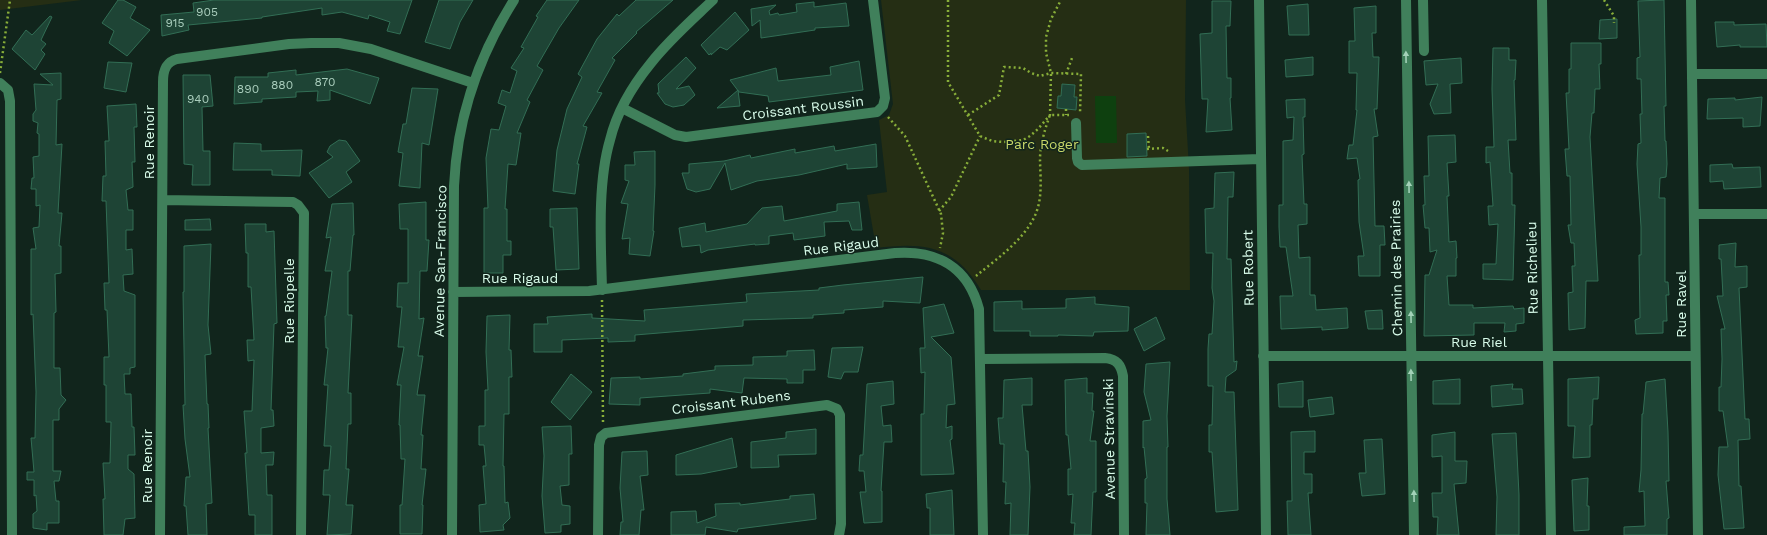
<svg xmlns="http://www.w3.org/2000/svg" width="1767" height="535" viewBox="0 0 1767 535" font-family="'Work Sans',sans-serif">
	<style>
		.green { fill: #252e14 }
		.water { fill: #0e400f }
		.building { fill: #1e4435; stroke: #326e55 }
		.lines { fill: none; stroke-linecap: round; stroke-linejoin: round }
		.path { stroke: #88ae39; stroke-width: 2.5; stroke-dasharray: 2 3; stroke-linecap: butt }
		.minor { stroke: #40805b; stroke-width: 10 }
		.oneway { fill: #a3d1b8 }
		.labels { text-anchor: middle; stroke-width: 3; stroke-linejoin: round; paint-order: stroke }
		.number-label { font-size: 12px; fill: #aacebd }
		.street-label { font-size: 14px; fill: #d8fcea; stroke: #11251c }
		.park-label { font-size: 14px; fill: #c8d769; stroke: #11251c }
	</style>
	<rect width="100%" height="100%" fill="#11251c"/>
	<path class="green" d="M0,0H82L0,10Z
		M881,0H1186L1185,100L1189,169L1190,290H981C954,245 924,242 876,248L867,195L887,192L879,120L889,115L893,104Z"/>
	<path class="water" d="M1095,96H1116L1117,143H1096Z"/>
	<path class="building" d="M118,0H123L136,7L130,18L150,30L127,56L109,43L114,31L102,23Z
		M214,0H412L400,34L387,31L390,22L369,15L368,19L342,12L322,15V8L262,17V18L188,25L189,30L162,36L161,15L194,12L193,3Z
		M439,0H473L460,22L450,49L425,42Z
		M547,0H579L559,28L537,66L543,70L527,100L530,102L517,133H521L516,165L508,164L505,209H507V241H511V255H503V273H484V208H488L486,158L491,129L499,130L506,106L498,103L502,90L510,93L517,71L511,68L524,48L521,47L538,17L536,16Z
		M636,0H673L636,32L637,33L612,58L615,60L597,92L602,93L583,126L587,127L577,164H579L575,194L553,191L557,150L567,109L582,77L578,74L597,39L617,14L619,16Z
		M1664,0L1666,106H1664L1665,141H1666L1667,164L1666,177L1660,178L1659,198H1665V282H1668L1669,295H1666L1667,321H1663V333L1636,334L1635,320L1640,318L1639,255H1641V227L1637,164L1638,144L1641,143L1640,114H1642L1641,79H1637V58L1640,57L1638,1Z
		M1212,1H1231L1230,26H1226L1227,78H1231V98H1230L1232,130L1206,132L1208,99H1202L1200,34L1212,33Z
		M814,2V7L846,3L849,26L815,28V30L761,38L760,20L752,26L751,9L776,5L769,11L770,15L778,13L779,15L797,12L796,4Z
		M1308,4L1309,35H1289L1287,6Z
		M1376,6V33H1372L1373,57H1379L1377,109H1374L1378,136L1373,137L1375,226H1384L1385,245H1380V276H1359L1358,256H1364L1359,222L1358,180L1360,179L1357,158L1347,159L1349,145H1353L1357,110H1356L1357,73H1349V41H1355L1354,8Z
		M735,12L749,30L727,50L720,47L711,55V53L709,55L701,45Z
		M50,16L52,17L41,40L46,44L41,50L45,54L35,70L12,49L26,30L32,35Z
		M1617,19V38L1599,39L1600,20Z
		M1715,22H1734V25L1766,24L1767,47H1740V45L1717,47Z
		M1571,43H1601V64H1599L1600,89H1595L1594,113H1592L1590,137L1598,281H1586L1585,328L1569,330L1568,293L1573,292L1572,266H1575L1574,243H1571L1568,225H1571L1570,176H1567L1565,149H1569L1566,93H1569V69H1571Z
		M1493,48H1509V60H1516L1515,80H1514L1516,140H1508L1510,173H1512V205H1515L1513,280L1483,279V264H1496L1498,224L1489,225L1488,206H1493L1490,162L1486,163V147H1494L1492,89Z
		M686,57L696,68L676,89L689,86L695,95L684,105L673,107L665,104L657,93H659L658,84Z
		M1313,57V75L1286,77L1285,60Z
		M1461,58L1462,83L1450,84L1451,113L1434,114L1430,104L1438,84L1426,85L1424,61Z
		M859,61L863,90L769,102L768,96L739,92L730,80L776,68L778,81L831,75L830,67Z
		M108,62L132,63L126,92L104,88Z
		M347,69L379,78L370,104L330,90V100L317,101L318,91L296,92V97L262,99V102L234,104L235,77H268V73L296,70V75Z
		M61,73V99L57,100L56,145L62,144L58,213H62L59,246H61V273L55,274L56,312L54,313V368H60L61,395L66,400L59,409V420H53V471H61L59,481H54L56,501H59V523H47V530L33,528V514L37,511L36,495L34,496V480H27V472H34L31,438H35L36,392L33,314L31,315V249H36L33,228L39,227L40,205L36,206V189H31L32,178H34L33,157L39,156V134L37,133L38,123L33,121V114L36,110L34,84L53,85L40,74Z
		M183,75H210L213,106L202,107L203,151H210V185H192L193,165L184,164Z
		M1062,84L1075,85L1074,97H1077L1076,110L1057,108L1058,96H1061Z
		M412,88L438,89L429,145L422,143L420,188L399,186L403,153L398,152L403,124H406Z
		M738,90L740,106L717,108Z
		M1762,97L1760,126L1743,127V118L1707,119L1708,99L1735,98V100Z
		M1305,99V117H1303L1304,154L1302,155L1304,204H1307V224L1298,225L1299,258L1310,257V295H1315L1316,310L1347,308L1348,328L1322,330V327L1281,329L1280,296H1293L1286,247H1280L1279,227V205H1283V141L1293,140L1294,117L1287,118L1286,100Z
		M136,104L137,127H134L135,162H132L133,187L126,190L128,210H133V230H126V250L132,249L133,274L123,275L124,291L135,295V367L130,368V374H124L125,394H131L132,427H134L135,455H128V469L134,474L135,518L125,519L123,535H104L103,499H105L103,463H110L111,422H106V385H104V357H109L107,310H105L104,283H109L106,201H102L103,176H106L105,141H109L107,106Z
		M1146,133L1147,156L1127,157V134Z
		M1455,135L1456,162L1447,163L1449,196H1447L1449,242L1456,241L1457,258H1456V276H1447L1449,305H1473V308L1513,306L1514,309L1524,308V323L1516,324V331L1504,332L1505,323H1474V335L1424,336L1425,275H1429L1437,250L1430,252L1429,228H1425L1423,205H1425L1424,176H1429L1428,136Z
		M339,140L346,141L360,161L346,172L352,182L329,198L309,173L333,157L327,152L330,146Z
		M234,143L261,144V151L302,150L300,176L272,175V170H233Z
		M876,144L877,167L847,169V164L799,175L757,181L731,190L725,163L710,189L696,192L687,189L682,173H689V164L724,161L750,155L751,158L795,149V153L834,146L835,151Z
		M655,151V185L653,231H654L650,256L629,254L630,238L622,239L628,204L621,203L629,181L625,180V165H635L634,152Z
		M1732,164L1733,168L1760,167L1761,187L1724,189L1723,181L1710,182V165Z
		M1234,172L1233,197H1228L1227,259H1231L1234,362L1237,361L1236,370L1226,377L1225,392H1234L1238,510L1216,512L1212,452H1209V425H1212L1213,386H1208V349L1209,334H1212L1214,301L1212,288L1213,253H1206L1205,209L1214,208L1215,173Z
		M426,202V240H429L427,271H420L419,319L424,318L418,356H423L417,395H425L421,435H423L421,469H426L422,505H423L422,534H400V505H402L405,459H401L400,425H399L401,385H397L404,347H398L402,307H397L398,283H408V229H400L399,204Z
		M859,202L862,230H852L849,221L824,222L825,236L794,240L793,233L769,236V244L755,245V244L708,250L701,253L700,245L682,247L679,228L705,223L706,232L747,224L762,208L782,206L784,221L837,211V204Z
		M353,203L354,235H353L350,271H348V315H352L348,393H351V424H348L346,469H349L346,505H353L351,534L327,535L330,495H323L324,470H329L331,446H324L328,385H324L328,348H326L325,316H326L332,271H325L331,237L326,238L332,204Z
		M577,208L579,269L556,270L553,227H550V209Z
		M210,219L211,230H185V220Z
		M245,224H266V232L274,231L277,323L274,324L271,410H273L274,426L261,428V453L274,452L273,465H266L267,495H272V535H255V515H249L245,453H247L244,411H252L254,360L248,361L247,340H254L251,287H248V253H246Z
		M1736,243L1735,267L1747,266V287L1739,288L1745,419H1749L1750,439L1738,440L1739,486H1741L1744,528L1724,529L1718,475L1719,447H1728L1723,411H1719V387H1721L1722,359L1721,329H1725L1717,296H1723L1721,259H1719V245Z
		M211,244L208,325L211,354L205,355L207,404H208L209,428H208L212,503L206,504L207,535H188L186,506H184L186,477H190L185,439L183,405H185L183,292H184V246Z
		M923,277L920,303L883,301V307L844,310V313L813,315V318L743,320V326L635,335V341L608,342V338L562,340V352H534V324H548L547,317L592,314V318L645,321L644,310L747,302L746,294L819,290V288L843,285Z
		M1095,297V304L1129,307L1128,331L1094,332L1093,336L1058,335V336H1030V331H994V302L1022,301V309L1066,308V299Z
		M944,304L954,333L931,337L951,357L955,404L947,405L946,428L952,426V439L950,440L954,474L921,475V414H924L925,372L921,373L920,348H925L923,308Z
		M1382,310L1383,329H1368L1365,311Z
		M510,315L509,350H511L512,377H509V414H504L503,466H504L505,503L508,502L510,518L503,525L504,530L480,532L479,505L486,504L483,466H486L484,445H479V426H485V390H488L486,352L487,316Z
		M1156,317L1165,339L1144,351L1134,329Z
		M863,347L858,372H844L841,379L828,377L832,348Z
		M814,350L815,370H803V383H787V379L744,378L742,393L710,389V393L640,398V405L609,404L611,378L640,377V379L683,376V374L715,370V366L753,365V357L787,356V351Z
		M1170,362L1167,416L1168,447H1167V499L1170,535H1146L1147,503H1145V479L1147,478L1144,447L1143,448V421L1151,420L1144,392L1146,364Z
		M571,374L592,392L570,420L551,402Z
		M1599,377L1598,399H1593L1592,425H1590V457L1573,458L1575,426H1568V379Z
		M1032,378V405H1022L1026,451H1028L1030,487L1028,535H1010L1011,503L1005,504L1006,482H1003L1004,444H1000L998,418H1003L1004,380Z
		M1087,378V393H1093L1092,411H1094L1090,441H1096V492H1093L1091,535H1074L1075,523H1071L1073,494L1068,495V469H1071L1068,435H1066L1065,380Z
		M1460,379V404H1433V381Z
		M1665,379L1668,432L1669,481H1666L1669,518L1667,519V535H1624V527L1645,526L1644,491L1639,492L1641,470L1642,414H1643L1646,382Z
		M893,381L894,404L881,406L883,426L891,425L892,442H884L881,491H882V522L864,523L860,492H866L864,471H859L860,455H863L867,384Z
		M1303,381V407H1279L1278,384Z
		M1513,384L1512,389H1522L1523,404L1492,407L1491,386Z
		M1332,397L1334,414L1310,417L1308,400Z
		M571,426L572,454H569V485L560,486L562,505L570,506V524L561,525V532L545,533L542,496L544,456L542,427Z
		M816,429V454L778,455L779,467L751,468V442L786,438V432Z
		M1315,431V452H1304V474H1312V493H1308L1311,535H1288L1287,501H1292L1291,432Z
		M1455,432V461H1467L1466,483L1454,484L1459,535H1437L1438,517H1433L1432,493H1442V456L1432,457V435Z
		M1516,433L1519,495V535H1496L1497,497L1492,434Z
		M732,438L737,467L701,474L676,475V455Z
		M1382,439L1385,494L1362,496L1359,473H1366L1364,440Z
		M647,451L648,475L640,476L644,510H641L639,535H620L621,522H623L620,488L622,452Z
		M1588,478L1587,506H1589V530L1574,531L1572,480Z
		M952,490L954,535H930V508H927L926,494Z
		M814,494L816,519L738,529L737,532L706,527L705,535H671V512L696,511L697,523L716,516L715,504L740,503V505L790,499V496Z"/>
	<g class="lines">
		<path class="path" d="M948,0V82L980,136L992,141L1003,142L1023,140L1030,136L1038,129L1050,115L1051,73L1046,53V37L1051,19L1061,0
			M1604,0L1614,16V23
			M0,73L10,0
			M1066,74L1072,58
			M1066,109V115
			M968,115L999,95L1004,67L1023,68L1031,73L1040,76L1051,73L1081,74L1080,114
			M888,117L905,136L941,214L943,233L940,248
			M1148,136L1149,149
			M1147,149L1163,148L1168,151
			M939,211L951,197L980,136
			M976,276C999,257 1033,234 1039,203C1042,188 1040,172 1040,157C1041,142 1045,129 1050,115H1069
			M602,300L603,423"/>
		<path class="minor" d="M1259,0L1266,535
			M1406,0L1414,535
			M1423,0L1424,51
			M1542,0L1551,535
			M1691,0L1698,535
			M1692,74H1767
			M0,83L8,90L10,101L12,535
			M622,108L675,135L686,137L877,112L883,106L885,98L873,0
			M1076,123L1077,158L1078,162L1082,165L1260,159
			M163,200L293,202L298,205L304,213L301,535
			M1694,214H1767
			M602,290C601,244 597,184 610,140C617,111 633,85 651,63C669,40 692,20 713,0
			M453,292L589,291L895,253C937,250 968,267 979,309L983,535
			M1263,356H1695
			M981,359L1105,358C1117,359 1121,365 1123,376L1124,535
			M160,535L163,82C163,70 166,62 177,59L289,44L311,43H339L371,49L473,83
			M452,535L454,186C457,119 478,57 514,0
			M598,535L599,445L601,437L606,433L827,405L837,409L840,415L841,524L839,535"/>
	</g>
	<defs><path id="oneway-solid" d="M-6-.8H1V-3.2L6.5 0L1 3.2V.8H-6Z"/></defs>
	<g class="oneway">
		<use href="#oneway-solid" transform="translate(1406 57) rotate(-91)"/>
		<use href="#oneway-solid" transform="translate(1409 187) rotate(-91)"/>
		<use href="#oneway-solid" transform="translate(1411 317) rotate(-91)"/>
		<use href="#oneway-solid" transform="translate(1411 375) rotate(-91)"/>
		<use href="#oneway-solid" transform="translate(1414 496) rotate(-91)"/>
	</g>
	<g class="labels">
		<g class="number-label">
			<text x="207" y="16">905</text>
			<text x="175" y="27">915</text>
			<text x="325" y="86">870</text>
			<text x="282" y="89">880</text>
			<text x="248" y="93">890</text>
			<text x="198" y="103">940</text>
		</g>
		<g class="street-label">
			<text transform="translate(803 108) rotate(-7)" y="5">Croissant Roussin</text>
			<text transform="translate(149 142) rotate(-90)" y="5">Rue Renoir</text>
			<text transform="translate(841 246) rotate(-7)" y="5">Rue Rigaud</text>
			<text transform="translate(440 261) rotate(-89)" y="5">Avenue San-Francisco</text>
			<text transform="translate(1248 268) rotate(-91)" y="5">Rue Robert</text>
			<text transform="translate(1396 268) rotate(-91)" y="5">Chemin des Prairies</text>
			<text transform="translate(1532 268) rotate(-91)" y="5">Rue Richelieu</text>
			<text x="520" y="283">Rue Rigaud</text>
			<text transform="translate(289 301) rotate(-90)" y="5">Rue Riopelle</text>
			<text transform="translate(1681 304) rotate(-90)" y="5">Rue Ravel</text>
			<text x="1479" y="347">Rue Riel</text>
			<text transform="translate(731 402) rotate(-7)" y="5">Croissant Rubens</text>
			<text transform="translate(1109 439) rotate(-91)" y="5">Avenue Stravinski</text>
			<text transform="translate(147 466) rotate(-90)" y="5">Rue Renoir</text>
		</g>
		<g class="park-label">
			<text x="1042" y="149">Parc Roger</text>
		</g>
	</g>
</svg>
